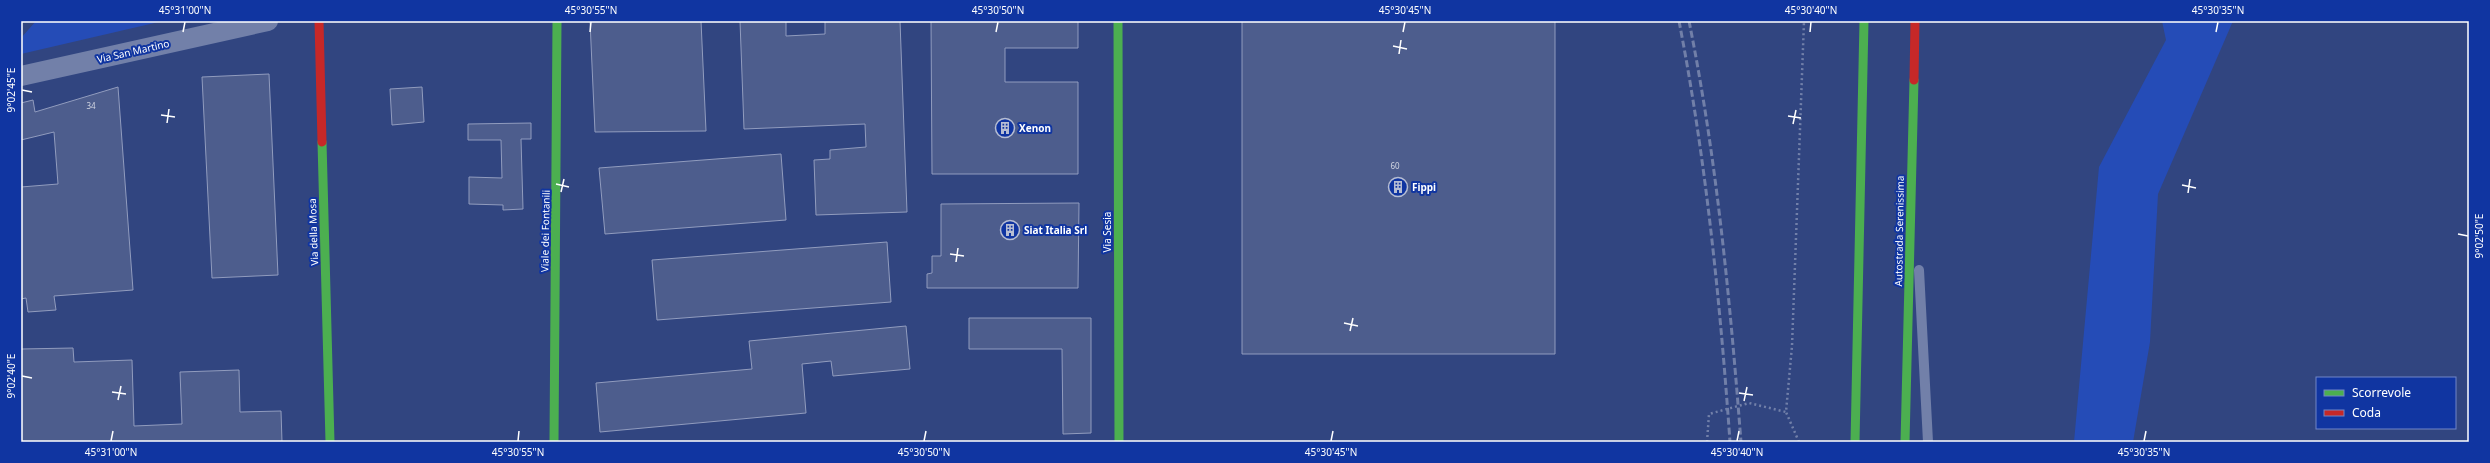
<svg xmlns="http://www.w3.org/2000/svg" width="2490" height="463" viewBox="0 0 2490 463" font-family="'Noto Sans',sans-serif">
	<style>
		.green { fill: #254cb7 }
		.building { fill: #4d5d8d; stroke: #919cbe }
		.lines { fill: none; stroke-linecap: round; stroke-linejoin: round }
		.path { stroke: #7280a9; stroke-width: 2.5; stroke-dasharray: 2 3; stroke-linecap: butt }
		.lane { stroke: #7280a9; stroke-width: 10 }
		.street { stroke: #7280a9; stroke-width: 20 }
		.fast { stroke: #4caf50; stroke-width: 9 }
		.jam { stroke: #c62828; stroke-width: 9 }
		.rail { stroke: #717fa8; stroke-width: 3; stroke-dasharray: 7 3; stroke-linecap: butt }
		.ticks { fill: none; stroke: #fff; stroke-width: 1.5 }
		.labels { text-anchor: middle; stroke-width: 4; stroke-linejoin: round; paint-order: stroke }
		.number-label { font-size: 8px; fill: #d2d6e2 }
		.street-label { font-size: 10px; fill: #fff; stroke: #1035a1 }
		.poi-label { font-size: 10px; font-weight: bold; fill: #fff; stroke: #1035a1; text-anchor: start }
		.neatline { fill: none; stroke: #fff; stroke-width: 1.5 }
		.ticks-label { font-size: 10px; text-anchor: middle; fill: #fff }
	</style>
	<rect width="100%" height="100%" fill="#314580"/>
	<path class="green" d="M36,21H163L21,54V38Z
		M2162,21H2233L2158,194L2150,342L2133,442H2074L2099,167L2166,40Z"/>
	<path class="building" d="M590,21H701L706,131L595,132Z
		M740,21H786V36L825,34V21H900L907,212L816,215L814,160L830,159V150L866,147L865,124L744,129Z
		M931,21H1078V48H1005V82H1078V174H932Z
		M1242,21H1555V354H1242Z
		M269,74L278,275L212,278L202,77Z
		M118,87L133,290L54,296L56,310L28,312L26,298L21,299V187L58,184L54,132L21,140V103L33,100L35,112Z
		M422,87L424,122L392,125L390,89Z
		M531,123V139H521L523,209L503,210V205L469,204V177L502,178L501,140H468V124Z
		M781,154L786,220L605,234L599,168Z
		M1079,203L1078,288H927V274L932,273V256H941V204Z
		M887,242L891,302L657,320L652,260Z
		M969,318H1091V433L1063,434L1062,349H969Z
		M906,326L910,369L833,376L831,361L802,364L806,413L600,432L596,383L752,369L749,341Z
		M73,348L74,362L132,360L134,426L182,424L180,372L239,370L240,412L281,411L282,442H21V349Z"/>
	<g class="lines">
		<path class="path" d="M1707,442L1709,414L1749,403L1786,412
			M1799,442L1786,412L1792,346L1804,21"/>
		<path class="lane" d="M1919,270L1928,442"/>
		<path class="street" d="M21,76L268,21"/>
		<path class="fast" d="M1118,21L1119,442
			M322,142L330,442
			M554,442L557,21
			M1855,442L1864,21
			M1905,442L1914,80"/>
		<path class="jam" d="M319,21L322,142
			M1914,80L1915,21"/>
		<path class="rail" d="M1679,21C1706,160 1720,301 1730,442
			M1689,21C1717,160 1730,301 1741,442"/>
	</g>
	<path class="ticks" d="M183,32L185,22M590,32L591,22M996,32L998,22M1403,32L1405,22M1810,32L1811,22M2216,32L2218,22M1393,46L1407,49M1399,54L1401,40M22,90L32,92M161,115L175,117M1788,116L1801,118M167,123L169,109M1793,124L1796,110M556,184L569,187M2182,185L2196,188M561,192L564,179M2188,193L2190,179M2458,234L2468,236M950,254L964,256M956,262L958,248M1344,323L1358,326M1350,331L1353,318M22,376L32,378M112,392L126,394M1739,393L1753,395M118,400L121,386M1744,401L1747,387M111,441L113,431M518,441L519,431M924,441L926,431M1331,441L1333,431M1737,441L1739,431M2144,441L2146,431"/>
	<defs>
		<symbol id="building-ring" viewBox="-11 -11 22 22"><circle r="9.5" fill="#1035a1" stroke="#b7bed3" stroke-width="1.5"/><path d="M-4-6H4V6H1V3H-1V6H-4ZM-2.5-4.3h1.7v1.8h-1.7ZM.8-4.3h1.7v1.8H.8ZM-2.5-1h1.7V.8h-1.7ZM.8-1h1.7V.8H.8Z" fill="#b7bed3"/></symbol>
	</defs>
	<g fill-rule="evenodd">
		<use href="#building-ring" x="994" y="117" width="22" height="22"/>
		<use href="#building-ring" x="1387" y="176" width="22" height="22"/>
		<use href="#building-ring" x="999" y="219" width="22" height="22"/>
	</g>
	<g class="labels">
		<g class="number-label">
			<text x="91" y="109">34</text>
			<text x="1395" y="169">60</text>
		</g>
		<g class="street-label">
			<text transform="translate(133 51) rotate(-13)" y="4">Via San Martino</text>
			<text transform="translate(545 231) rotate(-89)" y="4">Viale dei Fontanili</text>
			<text transform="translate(1899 231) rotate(-89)" y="4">Autostrada Serenissima</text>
			<text transform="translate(313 232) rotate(-92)" y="4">Via della Mosa</text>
			<text transform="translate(1107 232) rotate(-90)" y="4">Via Sesia</text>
		</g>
		<g class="poi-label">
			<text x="1019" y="132">Xenon</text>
			<text x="1412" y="191">Fippi</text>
			<text x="1024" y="234">Siat Italia Srl</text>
		</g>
	</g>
	<rect width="2490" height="463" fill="none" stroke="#1035a1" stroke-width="44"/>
	<rect x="2316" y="377" width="140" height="52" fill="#1035a1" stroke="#7086c7"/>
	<rect x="2324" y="390" width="20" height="6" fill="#4caf50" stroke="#7086c7"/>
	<text x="2352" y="397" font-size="12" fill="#ffffff">Scorrevole</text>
	<rect x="2324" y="410" width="20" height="6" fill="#c62828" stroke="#7086c7"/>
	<text x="2352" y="417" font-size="12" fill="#ffffff">Coda</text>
	<rect x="22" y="22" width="2446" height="419" class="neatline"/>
	<g class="ticks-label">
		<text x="185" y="14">45°31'00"N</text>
		<text x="591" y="14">45°30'55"N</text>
		<text x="998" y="14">45°30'50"N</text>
		<text x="1405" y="14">45°30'45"N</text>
		<text x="1811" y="14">45°30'40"N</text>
		<text x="2218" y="14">45°30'35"N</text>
		<text transform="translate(11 90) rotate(-90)" y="4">9°02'45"E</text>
		<text transform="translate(2479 236) rotate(-90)" y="4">9°02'50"E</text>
		<text transform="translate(11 376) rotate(-90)" y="4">9°02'40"E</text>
		<text x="111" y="456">45°31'00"N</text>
		<text x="518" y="456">45°30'55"N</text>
		<text x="924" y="456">45°30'50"N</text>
		<text x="1331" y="456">45°30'45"N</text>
		<text x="1737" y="456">45°30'40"N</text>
		<text x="2144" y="456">45°30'35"N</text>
	</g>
</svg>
